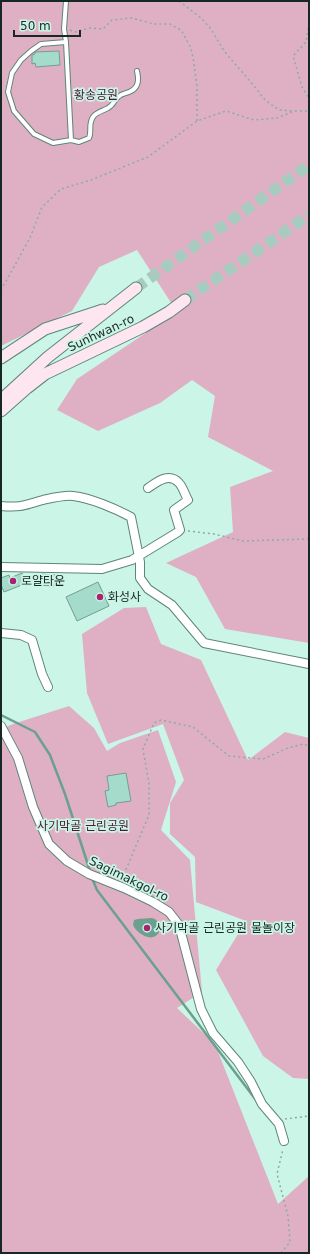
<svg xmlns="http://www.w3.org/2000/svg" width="310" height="1254" viewBox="0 0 310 1254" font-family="'DejaVu Sans','Noto Sans KR',sans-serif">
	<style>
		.green { fill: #dfb0c4 }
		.water { fill: #6ba08f }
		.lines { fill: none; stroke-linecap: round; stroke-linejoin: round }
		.stream { stroke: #6ba08f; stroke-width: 2.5 }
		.building { fill: #a5dbca; stroke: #759d90 }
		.secondary-tunnel { stroke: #a7ccbf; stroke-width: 11; stroke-dasharray: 11 5.5; stroke-linecap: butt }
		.lane-casing { stroke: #5e8578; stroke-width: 6 }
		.street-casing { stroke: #5e8578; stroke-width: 10 }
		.secondary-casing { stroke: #5e8578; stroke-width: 13 }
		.path { stroke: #8baca0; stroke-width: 1.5; stroke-dasharray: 2 3; stroke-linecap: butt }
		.lane { stroke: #fff; stroke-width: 4 }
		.street { stroke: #fff; stroke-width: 8 }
		.secondary { stroke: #fde6f0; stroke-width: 11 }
		.poi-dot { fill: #a8246f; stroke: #cbf5e6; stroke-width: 1.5 }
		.labels { text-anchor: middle; stroke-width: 3.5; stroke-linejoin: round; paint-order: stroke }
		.park-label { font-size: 12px; fill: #4f1734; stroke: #cbf5e6 }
		.street-label { font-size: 12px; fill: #172722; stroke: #cbf5e6 }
		.poi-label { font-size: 12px; fill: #172722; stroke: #cbf5e6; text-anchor: start }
	</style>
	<rect width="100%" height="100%" fill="#cbf5e6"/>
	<path class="green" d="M1,1H309V643L225,629L196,577L166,563L233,532L230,487L273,471L208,437L215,396L192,380L160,403L98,431L57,410L77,379L177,312L137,250L99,267L72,311L1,346Z
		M146,607L161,644L201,660L248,760L285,732L309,738V1079L293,1078L263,1056L216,970L246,921L196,902L195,857L170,834V803L184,780L163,724L108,744L87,693L82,634L124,608Z
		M69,706L94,728L107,751L120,743L158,730L176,782L161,830L190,860L202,992L177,1008L215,1044L278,1204L309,1176V1253H1V729L13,724Z"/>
	<path class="water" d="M151,918C158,918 163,929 157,935C149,942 136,932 133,925L134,920L138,919Z"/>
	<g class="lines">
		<path class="stream" d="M1,715L35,732L50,755L65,794L90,871
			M92,878L97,890L256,1100"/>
	</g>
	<path class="building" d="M59,51L60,65L36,67L35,63L32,64V55L35,54V52Z
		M22,573L27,583L4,592L1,585V578L9,575L10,578Z
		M41,574L55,575L54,586L40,585Z
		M98,582L109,606L77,621L66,597Z
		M126,773L131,801L116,803V805L108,807L105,791L109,790L107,776Z"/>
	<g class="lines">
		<path class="secondary-tunnel" d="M136,288L309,165
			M185,300L309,215"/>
		<defs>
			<path id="lane" d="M66,1L64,29L66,42L71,140L79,142L89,138C92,132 88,124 93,117C96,112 103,111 108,108C114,105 114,100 118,97C122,93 125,94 129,92C139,88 139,80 137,71
				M66,42L41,44L31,51L21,60L12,73L8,92L14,111L34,134L53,143L71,140"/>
			<path id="street" d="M1,506C21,508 25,505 43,500C52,498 64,495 73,496C91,498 116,509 131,517L140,562V578L148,589L172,605L204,643L309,664
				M1,567L102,569L132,560L178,532L180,530L174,510L188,500C185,495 183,487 179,483C169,472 157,482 148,488
				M1,633L21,635L32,640L42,674L48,687
				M1,726L18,758L33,807L49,844L67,861L89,874L124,888L153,902L169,912L179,925L201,1009L213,1033L238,1062L251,1082L262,1104L279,1124L284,1141"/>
			<path id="secondary" d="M1,358L45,329L103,310
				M1,400L48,357L136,288
				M1,411L27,388L45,374L143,327L169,312L185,300"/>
		</defs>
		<use href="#lane" class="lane-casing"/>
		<use href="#street" class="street-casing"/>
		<use href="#secondary" class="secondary-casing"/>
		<path class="path" d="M179,1L201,18L211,29L224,51L255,87L265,100L279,110L292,111
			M309,23L306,42L293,56L302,87L309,98
			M70,30L75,32L90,28L103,29L112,20L131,18L154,24H170L181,30L190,46L193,57L197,86V121
			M1,290L30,238L42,207L61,189L91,180L148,157L197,121L226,111L254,120L277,118L294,111H309
			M188,531L214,534L243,541L309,539
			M122,879L149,815V784L143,749L154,723L161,720L193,727L229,756L263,759L288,748L303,744L309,746
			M285,1119L309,1116
			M281,1253L290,1242L288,1216L277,1174L283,1149"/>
		<use href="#lane" class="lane"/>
		<use href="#street" class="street"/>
		<use href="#secondary" class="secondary"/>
	</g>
	<g class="poi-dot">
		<circle cx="13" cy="581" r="4"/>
		<circle cx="100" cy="597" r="4"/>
		<circle cx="147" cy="928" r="4"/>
	</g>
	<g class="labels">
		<g class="park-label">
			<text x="96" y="99">황송공원</text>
			<text x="83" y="830">사기막골 근린공원</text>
		</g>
		<g class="street-label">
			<text transform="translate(101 333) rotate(-25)" y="4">Sunhwan-ro</text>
			<text transform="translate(129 879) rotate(26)" y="4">Sagimakgol-ro</text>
		</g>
		<g class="poi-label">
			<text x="21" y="585">로얄타운</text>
			<text x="108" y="601">화성사</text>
			<text x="155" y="932">사기막골 근린공원 물놀이장</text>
		</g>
	</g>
	<rect width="310" height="1254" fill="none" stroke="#172722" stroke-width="4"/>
	<path d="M14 30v6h66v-6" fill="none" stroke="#172722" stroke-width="2"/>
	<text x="20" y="30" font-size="12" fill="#172722" stroke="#cbf5e6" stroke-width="3" paint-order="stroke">50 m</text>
</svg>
